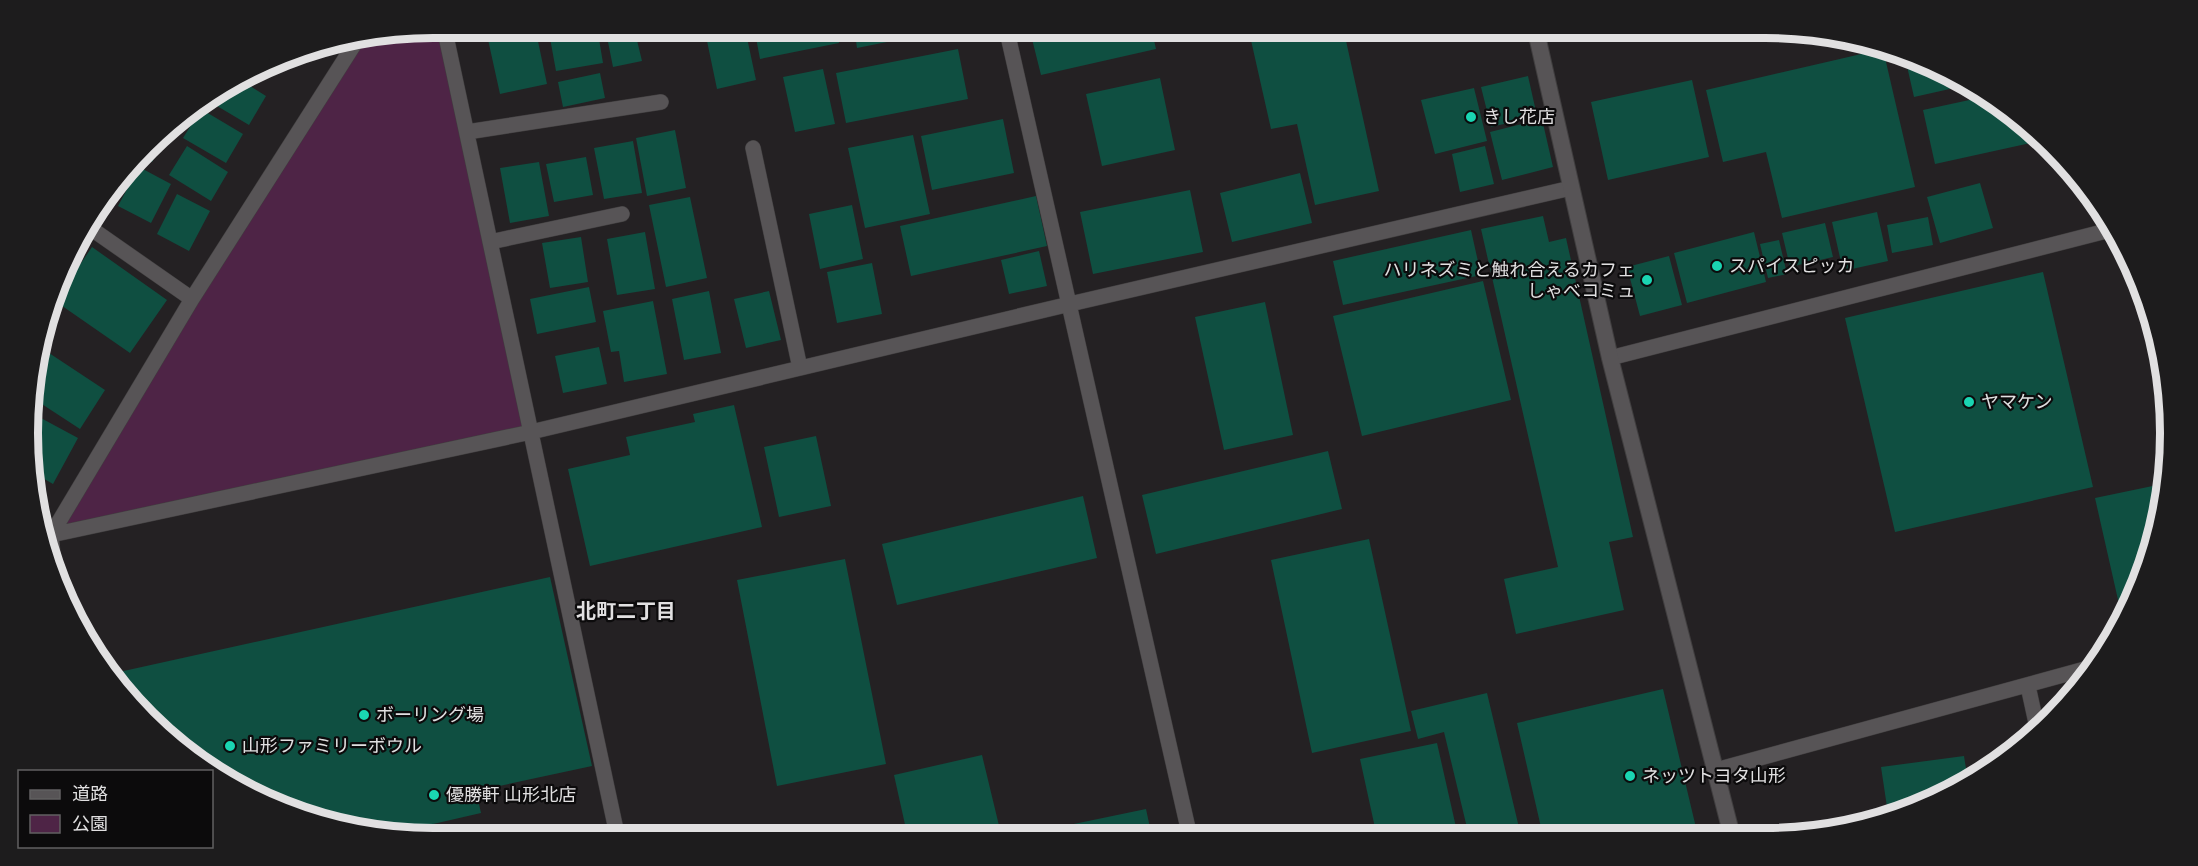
<svg xmlns="http://www.w3.org/2000/svg" width="2198" height="866" viewBox="0 0 2198 866" font-family="'Fira Sans Condensed','Noto Sans JP',sans-serif">
	<style>
		.green { fill: #4e2446 }
		.building { fill: #0f4f41 }
		.lines { fill: none; stroke-linecap: round; stroke-linejoin: round }
		.service-casing { stroke: #403e3f; stroke-width: 16 }
		.tertiary-casing { stroke: #403e3f; stroke-width: 18 }
		.service { stroke: #575456; stroke-width: 15 }
		.tertiary { stroke: #575456; stroke-width: 16 }
		.poi-dot { fill: #1ad5b2; stroke: #0c0b0c; stroke-width: 2 }
		.labels { text-anchor: middle; stroke-width: 4.5; stroke-linejoin: round; paint-order: stroke }
		.poi-label { font-size: 18px; fill: #e1e0e1; stroke: #0c0b0c; text-anchor: start }
		.neighbourhood-label { font-size: 20px; font-weight: bold; fill: #e1e0e1; stroke: #0c0b0c }
		.rim { fill: none; stroke: #e1e0e1; stroke-width: 8 }
	</style>
	<rect width="100%" height="100%" fill="#242123"/>
	<path class="green" d="M433,27H444L531,432L51,535L357,40Z"/>
	<path class="building" d="M522,27H535L547,84L500,94L487,35Z
		M548,27H597L603,63L556,71Z
		M605,27H652L635,32L642,61L613,67Z
		M699,27H733V28L700,35Z
		M754,27H836L839,43L760,59Z
		M854,27H900L902,39L857,48Z
		M911,27H949V28L913,35Z
		M1029,27H1151L1156,49L1041,75Z
		M1248,27H1343L1379,191L1315,205L1297,124L1271,129Z
		M1590,27H1632V28L1592,38Z
		M746,33L756,80L717,89L707,41Z
		M958,49L968,99L846,123L836,73Z
		M1883,49L1915,187L1782,218L1766,152L1723,162L1706,90Z
		M1904,53L1968,81L1972,84L1914,97Z
		M823,69L835,124L795,132L783,77Z
		M600,73L605,98L563,107L558,82Z
		M1528,76L1537,116L1491,127L1481,87Z
		M237,78L266,96L249,125L207,100Z
		M1160,78L1175,150L1102,166L1086,94Z
		M1692,80L1709,157L1608,180L1591,102Z
		M1474,88L1487,141L1435,154L1421,100Z
		M1988,96L2032,128L2044,140L1935,164L1923,110Z
		M201,109L243,134L226,163L183,138Z
		M1003,119L1014,173L932,190L921,136Z
		M1542,119L1553,167L1502,180L1490,132Z
		M164,130L169,133L152,162L142,156Z
		M675,130L686,188L647,196L636,138Z
		M913,135L930,214L865,228L848,148Z
		M633,141L642,193L604,199L594,148Z
		M187,146L228,172L211,201L169,175Z
		M1485,146L1494,184L1460,192L1452,154Z
		M586,157L593,195L554,202L546,164Z
		M539,162L549,216L510,223L500,168Z
		M139,167L171,184L151,223L118,206Z
		M1300,173L1312,223L1232,242L1220,193Z
		M1980,183L1993,228L1940,243L1927,197Z
		M1190,190L1203,252L1093,274L1080,212Z
		M177,194L210,211L189,251L157,234Z
		M1036,196L1047,246L911,276L900,226Z
		M690,197L707,278L666,287L649,205Z
		M852,205L863,259L820,269L809,214Z
		M1877,212L1888,261L1843,271L1832,222Z
		M1543,216L1549,242L1566,238L1633,537L1609,542L1624,610L1516,634L1504,579L1558,567L1481,229Z
		M1928,217L1933,245L1892,253L1887,225Z
		M1825,223L1833,257L1790,267L1782,233Z
		M1471,230L1481,275L1343,305L1333,261Z
		M645,232L655,289L617,295L607,239Z
		M1754,232L1766,282L1687,303L1674,253Z
		M581,237L588,282L550,288L542,243Z
		M1779,240L1787,274L1768,278L1760,244Z
		M92,247L167,300L130,353L55,301Z
		M1039,251L1047,286L1009,294L1001,260Z
		M1669,256L1682,305L1640,316L1627,267Z
		M872,263L882,314L837,323L827,272Z
		M2043,272L2093,487L1895,532L1845,318Z
		M1483,281L1511,400L1362,436L1333,316Z
		M589,287L596,322L537,334L530,299Z
		M709,291L721,353L684,360L672,299Z
		M769,291L781,340L746,348L734,299Z
		M653,301L667,374L624,382L619,351L611,352L603,311Z
		M1265,302L1293,435L1224,450L1195,317Z
		M599,347L607,384L563,393L555,356Z
		M46,351L105,390L80,429L31,397V380L33,371Z
		M734,405L762,527L590,566L568,469L630,455L626,437L695,422L693,414Z
		M39,417L78,438L53,484L34,473L32,429Z
		M816,436L831,506L779,517L764,447Z
		M1328,451L1342,509L1156,554L1142,495Z
		M2167,483L2150,563L2125,612L2121,613L2095,498Z
		M1083,496L1097,558L897,605L882,544Z
		M1369,539L1411,731L1312,753L1271,560Z
		M845,559L886,764L777,786L737,580Z
		M550,577L592,766L476,791L481,813L394,833L303,818L186,755L110,674Z
		M2077,687L2061,706L2058,692Z
		M1663,689L1698,836H1543L1517,723Z
		M1487,693L1521,836H1469L1444,732L1418,739L1411,711Z
		M1437,743L1458,836L1377,837L1360,759Z
		M982,755L1002,838H908L894,775Z
		M1964,756L1968,781L1944,797L1929,802L1887,807L1881,767Z
		M1146,809L1152,837L1016,838V836Z"/>
	<g class="lines">
		<defs>
			<path id="service" d="M444,27L618,839
				M1006,27L1190,837
				M467,132L661,102
				M753,148L800,368
				M86,225L192,299
				M490,242L622,214
				M1610,358L2114,229
				M51,535L531,432L1070,304L1571,188
				M55,578L51,535L192,299L357,40
				M2028,686L2038,732
				M1716,770L2096,666"/>
			<path id="tertiary" d="M1535,27L1610,358L1732,836"/>
		</defs>
		<use href="#service" class="service-casing"/>
		<use href="#tertiary" class="tertiary-casing"/>
		<use href="#service" class="service"/>
		<use href="#tertiary" class="tertiary"/>
	</g>
	<g class="poi-dot">
		<circle cx="1471" cy="117" r="6"/>
		<circle cx="1717" cy="266" r="6"/>
		<circle cx="1647" cy="280" r="6"/>
		<circle cx="1969" cy="402" r="6"/>
		<circle cx="364" cy="715" r="6"/>
		<circle cx="230" cy="746" r="6"/>
		<circle cx="1630" cy="776" r="6"/>
		<circle cx="434" cy="795" r="6"/>
	</g>
	<g class="labels">
		<g class="poi-label">
			<text x="1483" y="123">きし花店</text>
			<text x="1729" y="272">スパイスピッカ</text>
			<text x="1635" y="276" text-anchor="end">ハリネズミと触れ合えるカフェ<tspan x="1635" dy="21">しゃべコミュ</tspan></text>
			<text x="1981" y="408">ヤマケン</text>
			<text x="376" y="721">ボーリング場</text>
			<text x="242" y="752">山形ファミリーボウル</text>
			<text x="1642" y="782">ネッツトヨタ山形</text>
			<text x="446" y="801">優勝軒 山形北店</text>
		</g>
		<g class="neighbourhood-label">
			<text x="626" y="618">北町二丁目</text>
		</g>
	</g>
	<path d="M0 0H2198V866H0ZM433 38H1765A395 395 0 0 1 2160 433V433A395 395 0 0 1 1765 828H433A395 395 0 0 1 38 433V433A395 395 0 0 1 433 38Z" fill="#1d1c1d" fill-rule="evenodd"/>
	<path class="rim" d="M433 38H1765A395 395 0 0 1 2160 433V433A395 395 0 0 1 1765 828H433A395 395 0 0 1 38 433V433A395 395 0 0 1 433 38Z"/>
	<rect x="18" y="770" width="195" height="78" fill="#0c0b0c" stroke="#616061" stroke-width="1.5"/>
	<rect x="30" y="790" width="30" height="9" fill="#575456" stroke="#616061" stroke-width="1.5"/>
	<text x="72" y="800" font-size="18" fill="#e1e0e1">道路</text>
	<rect x="30" y="815" width="30" height="18" fill="#4e2446" stroke="#616061" stroke-width="1.5"/>
	<text x="72" y="830" font-size="18" fill="#e1e0e1">公園</text>
</svg>
